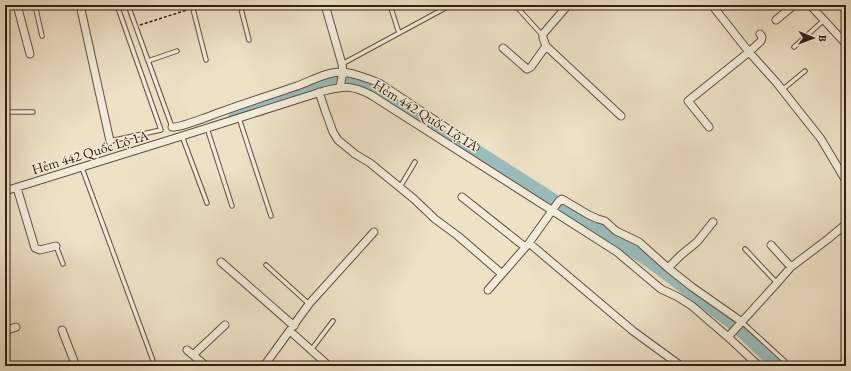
<svg xmlns="http://www.w3.org/2000/svg" width="851" height="371" viewBox="0 0 851 371" font-family="'EB Garamond',serif">
	<style>
		.lines { fill: none; stroke-linecap: round; stroke-linejoin: round }
		.river { stroke: #9bbcbc; stroke-width: 13 }
		.service-casing { stroke: #605040; stroke-width: 5.5 }
		.minor-casing { stroke: #605040; stroke-width: 9 }
		.path { stroke: #312013; stroke-width: 1.5; stroke-dasharray: 3 2; stroke-linecap: butt }
		.service { stroke: #f3ecda; stroke-width: 3.5 }
		.minor { stroke: #f3ecda; stroke-width: 7 }
		.labels { text-anchor: middle; stroke-width: 3; stroke-linejoin: round; paint-order: stroke }
		.street-label { font-size: 14px; fill: #312013; stroke: #f3ecda }
	</style>
	<rect width="100%" height="100%" fill="#ede1c6"/>
	<filter id="stains"><feTurbulence type="fractalNoise" baseFrequency=".005" numOctaves="4"/><feColorMatrix values="0 0 0 0 .2 0 0 0 0 .09 0 0 0 0 .02 0 0 0 .5 -.17"/></filter>
	<radialGradient id="worn" r=".72"><stop offset=".6" stop-color="#630" stop-opacity="0"/><stop offset="1" stop-color="#630" stop-opacity=".3"/></radialGradient>
	<g class="lines">
		<path class="river" d="M235,116L295,95L340,82L355,79L366,83L383,91L652,263L735,325L778,366"/>
		<defs>
			<path id="service" d="M35,5L42,36
				M128,5L172,127
				M192,5L206,60
				M240,5L249,40
				M390,5L399,33
				M515,5L543,36
				M794,47L824,20
				M148,61L177,51
				M342,64L449,6
				M782,90L805,71
				M5,112H33
				M239,118L271,216
				M207,128L232,206
				M182,136L207,203
				M110,141L161,130L117,5
				M82,168L155,366
				M400,187L415,162
				M56,246L63,264
				M745,249L777,283
				M266,265L309,304
				M742,322L790,366
				M311,350L333,321"/>
			<path id="minor" d="M17,5L30,54
				M80,5L110,141
				M325,5L342,64L343,72L340,87
				M810,5L846,44
				M715,9L749,52L776,82L821,139L846,181
				M776,20L794,5
				M546,46L621,116
				M503,48L527,69L531,67L546,46L543,38V34L568,5
				M319,92L325,110L333,132L338,140L355,154L370,163L414,199L435,219L458,236L502,274
				M172,127C179,128 201,119 210,116C239,105 268,96 297,86C311,81 326,72 341,72C350,72 370,79 379,83L475,147
				M709,127L688,101L749,52L761,41L762,37L760,34
				M17,188L35,248L40,250L56,246
				M5,191L182,136L324,91C344,86 352,85 371,95L617,252L661,289L678,297L692,306L728,337L759,366
				M462,197L525,247
				M529,243L633,331L681,366
				M771,245L791,267
				M221,262L294,326
				M668,268L681,255L697,242L713,222
				M488,290L529,243L559,201L562,199L589,215L598,219L605,221L616,231L639,242L668,268L692,287L742,322
				M62,330L76,366
				M5,331L16,327
				M290,331L329,366
				M728,337L777,283L791,267L828,239L846,224
				M187,350L206,366
				M193,355L225,325
				M264,366L309,304L374,232"/>
		</defs>
		<use href="#service" class="service-casing"/>
		<use href="#minor" class="minor-casing"/>
		<path class="path" d="M140,25L187,10"/>
		<use href="#service" class="service"/>
		<use href="#minor" class="minor"/>
	</g>
	<g class="labels">
		<g class="street-label">
			<text transform="translate(426 115) rotate(32)" y="5">Hẻm 442 Quốc Lộ 1A</text>
			<text transform="translate(90 152) rotate(-17)" y="5">Hẻm 442 Quốc Lộ 1A</text>
		</g>
	</g>
	<rect width="851" height="371" fill="none" stroke="#ede1c6" stroke-width="20"/>
	<rect x="6" y="6" width="839" height="359" fill="none" stroke="#312013" stroke-width="2"/>
	<rect x="10" y="10" width="831" height="351" fill="none" stroke="#312013"/>
	<g transform="translate(813 38) rotate(91)" stroke="#f3ecda" stroke-width="3" paint-order="stroke">
	<path d="M0-3L7 15L0 10L-7 15Z" fill="#312013"/>
	<text y="-6" font-size="11" font-weight="bold" text-anchor="middle" fill="#312013">B</text>
	</g>
	<rect width="100%" height="100%" filter="url(#stains)"/>
	<rect width="100%" height="100%" fill="url(#worn)"/>
</svg>
